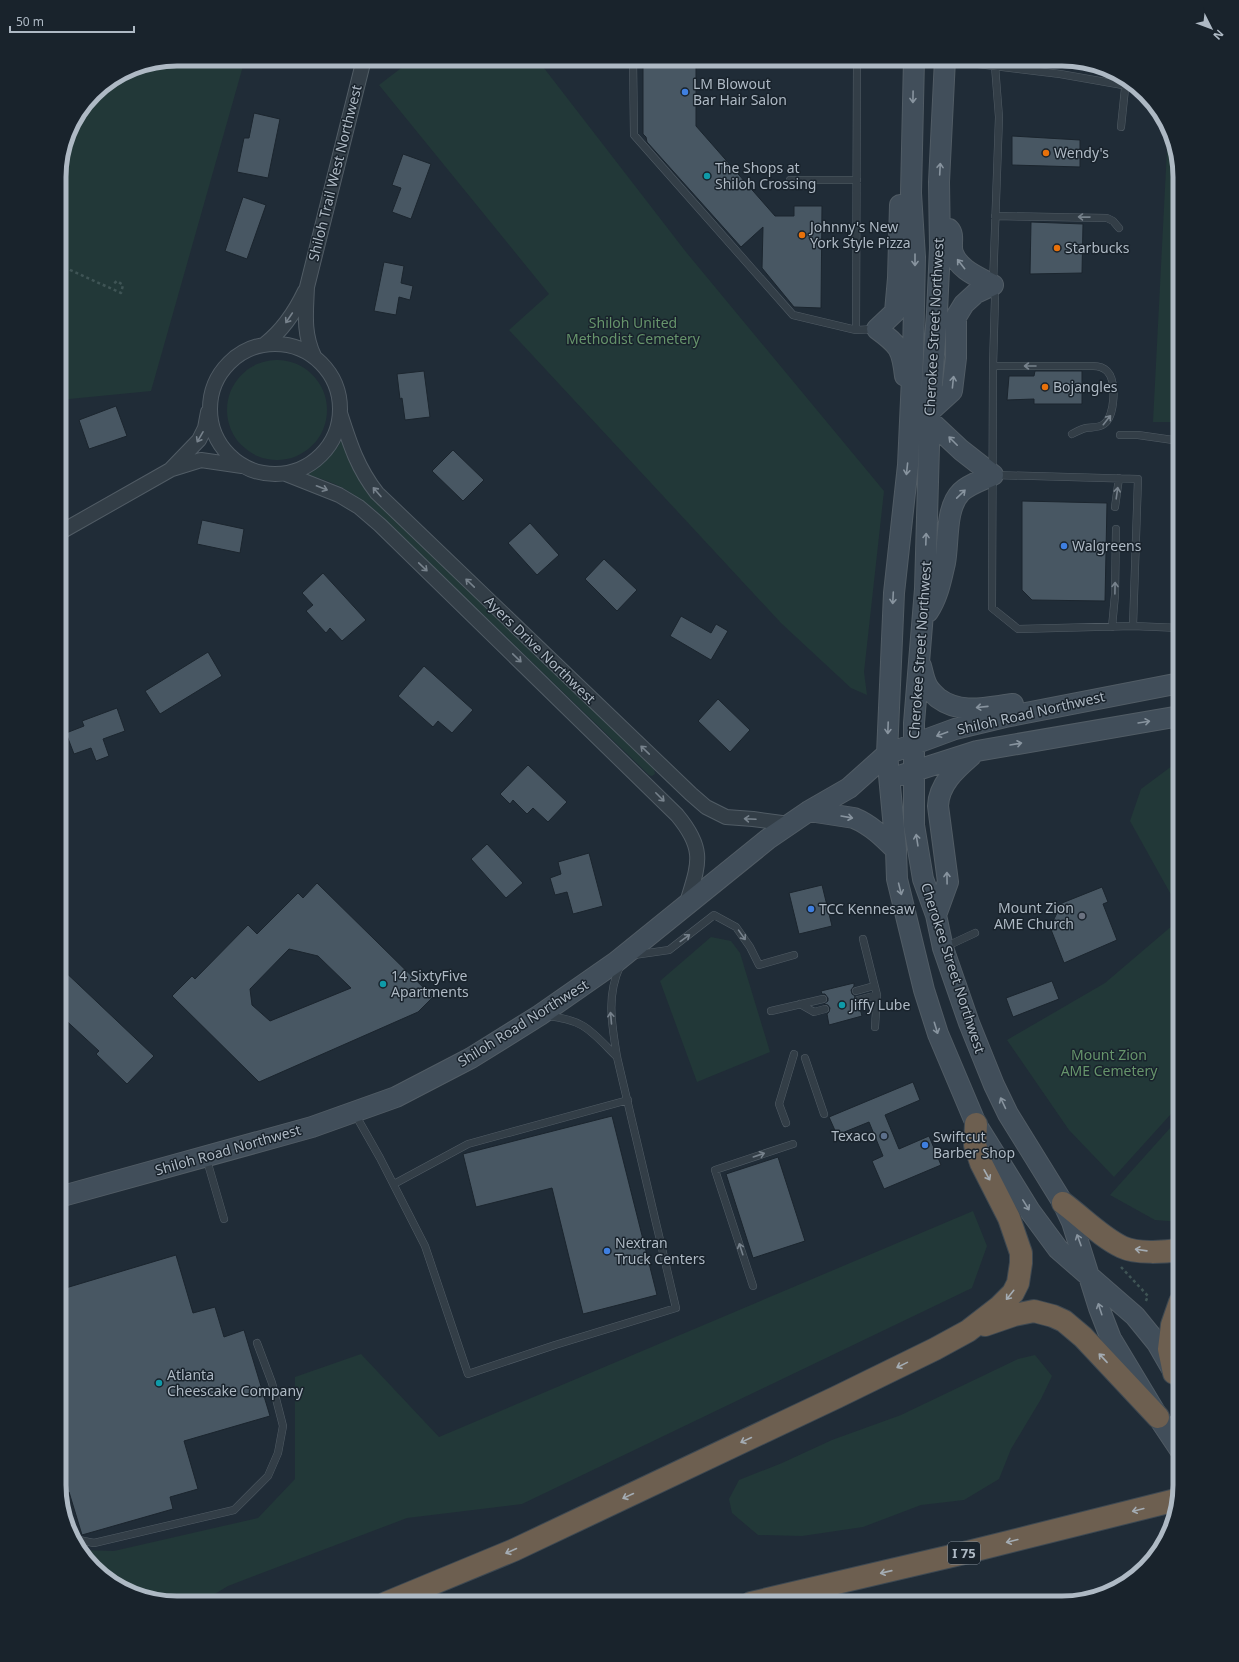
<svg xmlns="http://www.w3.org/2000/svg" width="1239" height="1662" viewBox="0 0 1239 1662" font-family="'Noto Sans',sans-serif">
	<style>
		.green { fill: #223838 }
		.building { fill: #485763; stroke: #1b252e; fill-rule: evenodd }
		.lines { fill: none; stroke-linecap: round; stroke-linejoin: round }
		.lane-casing { stroke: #515c65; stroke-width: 8 }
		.street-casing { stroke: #515c65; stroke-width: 16 }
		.secondary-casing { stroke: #515c65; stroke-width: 22 }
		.highway-casing { stroke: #3e4952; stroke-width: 24 }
		.path { stroke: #3f5455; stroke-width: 2.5; stroke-dasharray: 3 3; stroke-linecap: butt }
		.lane { stroke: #333e47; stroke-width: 7 }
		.street { stroke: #333e47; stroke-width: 14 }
		.secondary { stroke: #414e5a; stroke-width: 20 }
		.highway { stroke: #6d5f50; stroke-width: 22 }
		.oneway { stroke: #88949f }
		.oneway2 { stroke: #77828c }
		.oneway3 { stroke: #a4acb3 }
		.shop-dot { fill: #3f7fe0; stroke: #19232c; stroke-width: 1.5 }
		.food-dot { fill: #e8710a; stroke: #19232c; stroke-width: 1.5 }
		.culture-dot { fill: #0f9aa8; stroke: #19232c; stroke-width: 1.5 }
		.worship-dot { fill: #6b7280; stroke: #19232c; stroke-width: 1.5 }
		.service-dot { fill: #5c6f8a; stroke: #19232c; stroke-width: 1.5 }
		.labels { text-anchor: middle; stroke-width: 3; stroke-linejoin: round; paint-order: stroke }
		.shield { fill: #19232c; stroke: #818c96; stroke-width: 1 }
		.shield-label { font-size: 13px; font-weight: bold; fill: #aeb9c4 }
		.poi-label { font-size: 14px; fill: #aeb9c4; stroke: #19232c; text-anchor: start }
		.street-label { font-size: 14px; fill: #aeb9c4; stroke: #19232c }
		.park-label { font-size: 14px; fill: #66946b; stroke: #19232c }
		.rim { fill: none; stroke: #aeb9c4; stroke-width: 5 }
	</style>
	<rect width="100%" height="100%" fill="#202c37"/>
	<path class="green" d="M177,59H245L151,391L59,400V169L71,125L99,88L132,68Z
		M413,59H537L686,252L884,491L864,672L867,695L851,688L781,623L509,330L549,294L379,85Z
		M1168,130L1180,177V422H1153Z
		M227 410a50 50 0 1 1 100 0a50 50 0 1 1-100 0Z
		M343,438C348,465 362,483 379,504L654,769L655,774L652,776L649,775L376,511C352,492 337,482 307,475C323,465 334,454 343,438Z
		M1180,760V908L1179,909L1130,821L1141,789Z
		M1180,919V1104L1114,1177L1069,1130L1007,1040L1105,983Z
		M711,937L731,941L740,953L770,1052L697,1082L660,981Z
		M1180,1117V1222L1155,1220L1110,1195Z
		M973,1211L987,1246L972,1288L522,1504L407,1518L228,1586L200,1603H169L118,1587L80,1550L114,1551L258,1518L295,1479V1377L361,1354L439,1437Z
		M1035,1355L1052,1376L1041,1399L1011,1449L999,1479L964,1500L921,1505L863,1527L802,1536L758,1535L732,1513L729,1499L739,1480L782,1463L832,1440L901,1415L1018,1359Z"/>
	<path class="building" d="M643,59H696V126L775,216H794V206H822L821,308L794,307L762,268L763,227L741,247L647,142L646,137L643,134Z
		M254,113L280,119L268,178L237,172L244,138H249Z
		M1012,136L1080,140V167L1012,165Z
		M403,154L431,164L411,219L392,212L401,188L392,185Z
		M243,197L266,205L247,259L225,251Z
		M1031,222L1083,224L1082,273L1030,274Z
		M384,262L404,266L401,283L413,286L410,300L399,297L396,315L374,311Z
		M424,371L430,417L405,420L402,398L400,399L397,374Z
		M1035,371H1082V404H1034V399L1007,400L1009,376H1034Z
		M116,406L127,436L89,449L79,420Z
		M453,450L484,480L463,501L432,471Z
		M1022,501L1107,503L1105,601L1032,600L1022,590Z
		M202,520L244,529L240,553L197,544Z
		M530,523L559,555L537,575L508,543Z
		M604,559L637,590L617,611L585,579Z
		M323,573L366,620L342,641L330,628L326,633L306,611L313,605L302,593Z
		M681,616L711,633L716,624L728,631L711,660L670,636Z
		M208,652L222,676L160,714L145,691Z
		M424,666L473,710L452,733L438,721L433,727L398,696Z
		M718,699L750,730L730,752L698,721Z
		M117,708L125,731L103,739L109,756L96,761L91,748L74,754L66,733L84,726L82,721Z
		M528,765L567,802L548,822L533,808L527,814L513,800L510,804L500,794Z
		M487,844L523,883L506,898L471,859Z
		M589,853L603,906L573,914L567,892L555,895L550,878L561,874L558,862Z
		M317,883L433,997L418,1012L259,1082L172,996L192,976L195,979L248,925L257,934L298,893L303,898ZM289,949L318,956L351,988L270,1021L252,1005L250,989Z
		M822,885L832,926L799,934L789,893Z
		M1102,887L1108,902L1103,904L1117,940L1064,963L1050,927L1062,903Z
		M59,966L154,1056L127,1084L96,1054L99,1051L59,1014Z
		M1052,981L1059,999L1013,1017L1006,998Z
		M854,983V986L851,990L852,994L855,996L853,1002L856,1005H859L862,1016L829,1025L827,1014L829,1012L830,1008L828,1005L824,1004L828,1001V998L825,994H822L821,991Z
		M913,1082L920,1100L885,1115L899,1149L929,1136L941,1165L884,1189L872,1161L883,1156L869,1122L837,1135L829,1117Z
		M612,1116L657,1295L583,1314L552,1188L476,1207L463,1154Z
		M778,1157L805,1241L753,1258L726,1174Z
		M176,1255L193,1313L215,1307L224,1337L244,1330L270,1416L184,1441L198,1489L170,1497L173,1509L82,1535L69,1492L62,1495L59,1485V1350L64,1348L59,1331V1290Z"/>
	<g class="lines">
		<defs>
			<path id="lane" d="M633,59L634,135L793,315L856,330
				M857,59L856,330L877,329
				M922,59L945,60L1060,74L1134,87
				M997,59L995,66L999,117L993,285L995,298L993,366L992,608L1018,629L1133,626L1180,628
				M1121,127L1126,79
				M790,180H857
				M995,216L1107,218L1113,221L1119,228
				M993,366H1093C1098,366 1104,368 1107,371C1117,381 1115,416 1104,424C1099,428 1093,427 1086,428C1081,429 1076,432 1072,434
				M1120,435H1138L1180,441
				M994,475L1138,479L1133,626
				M1115,507L1119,478
				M1112,627L1115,595L1116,529
				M863,939L877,995L875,1027
				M945,947L975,933
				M634,955L669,950L714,915L736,927L750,947L759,965L794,955
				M856,991L874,986
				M858,1000L877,995
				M800,1004L814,1012L825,1009
				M771,1011L823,999
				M546,1016C584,1019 591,1031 617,1057
				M805,1058L824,1114
				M355,1114L380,1158L425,1246L468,1374L555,1345L676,1308L617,1057C612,1025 606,997 620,966
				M786,1123L779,1104L794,1054
				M206,1157L224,1219
				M394,1184L468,1144L628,1100
				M753,1286L715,1170L793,1144
				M74,1539L94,1543L234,1510L268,1476L278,1453L283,1426L272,1383L257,1343"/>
			<path id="street" d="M210 409a65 65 0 1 1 130 0a65 65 0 1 1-130 0Z
				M265,344C283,330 295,312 305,291
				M314,356C303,333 306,312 307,287L364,59
				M340,413C350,444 357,467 377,493L691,794L706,807L726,817L753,819L789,824
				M172,469L201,460L242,466
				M286,474L339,495L359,507L380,525L677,815C707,851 698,865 686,906
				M59,533L170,470L199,440L205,428L208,412"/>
			<path id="secondary" d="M914,59L911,193L915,257L913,356L908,465L894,593L887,754L896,850L897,879L924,990L938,1034L976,1124L1030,1211L1058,1249L1135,1316L1157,1343L1172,1369
				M945,59L939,182L940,248L937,312L930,411L925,589L914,723V825L923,879L936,915L943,948L969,1023L994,1085L1008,1114L1063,1203L1072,1222L1099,1308L1111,1339L1158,1417L1180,1450
				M900,205L898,278L895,312L877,329C899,345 902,349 905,376
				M949,229C955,235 950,245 953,253C959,270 979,277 993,285
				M930,411L952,391L956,358V317L964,304L976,293L993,285
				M928,612C938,597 941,580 945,563C949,542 945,508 961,492C969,484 983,480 993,475L961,450L930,421
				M921,666C923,673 924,681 928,687C930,691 935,695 938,698C961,715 987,707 1013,704
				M902,775L977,751L1180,716
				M809,811L854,818C871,825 883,837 896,850
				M936,915L948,882L938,806C939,784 955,770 971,756
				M59,1197L312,1127L396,1097L471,1058L540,1015L616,962L768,839L809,811L849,788L887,754L955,729L1005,717L1180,683"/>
			<path id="highway" d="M1063,1203C1082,1217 1101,1237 1122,1247C1136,1254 1165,1252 1180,1250
				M985,1325L1014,1315L1034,1311L1053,1316L1064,1321L1083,1337L1158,1417
				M1174,1373L1169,1349L1172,1325L1180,1302
				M386,1603L514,1550L837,1397L935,1349L968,1331L999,1307L1013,1293L1018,1283L1021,1263V1253L1009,1218L981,1163L975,1145L976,1124
				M751,1603L960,1554L1176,1500"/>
		</defs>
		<use href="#lane" class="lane-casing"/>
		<use href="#street" class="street-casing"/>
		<use href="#secondary" class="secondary-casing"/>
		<use href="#highway" class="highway-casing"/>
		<path class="path" d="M59,265L121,293L123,285L117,281L112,285
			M1121,1267L1148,1296L1145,1303"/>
		<use href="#lane" class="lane"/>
		<use href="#street" class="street"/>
		<use href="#secondary" class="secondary"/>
		<use href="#highway" class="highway"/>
	</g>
	<defs><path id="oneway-shaft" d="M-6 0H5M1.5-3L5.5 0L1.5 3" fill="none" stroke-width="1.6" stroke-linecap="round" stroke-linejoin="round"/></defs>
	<g class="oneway">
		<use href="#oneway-shaft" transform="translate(913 97) rotate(91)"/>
		<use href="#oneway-shaft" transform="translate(940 169) rotate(-87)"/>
		<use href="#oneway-shaft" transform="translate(915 260) rotate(90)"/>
		<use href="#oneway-shaft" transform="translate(961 264) rotate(-128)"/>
		<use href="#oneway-shaft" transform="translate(953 382) rotate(-84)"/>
		<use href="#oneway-shaft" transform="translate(953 441) rotate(-135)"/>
		<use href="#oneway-shaft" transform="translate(907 469) rotate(96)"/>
		<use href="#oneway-shaft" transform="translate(961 494) rotate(-44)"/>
		<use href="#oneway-shaft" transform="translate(926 539) rotate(-88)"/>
		<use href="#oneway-shaft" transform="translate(893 598) rotate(93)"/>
		<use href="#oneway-shaft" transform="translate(982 707) rotate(174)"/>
		<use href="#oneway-shaft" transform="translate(1144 722) rotate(-9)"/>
		<use href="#oneway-shaft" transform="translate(888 728) rotate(92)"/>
		<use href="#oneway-shaft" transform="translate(942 734) rotate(160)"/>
		<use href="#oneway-shaft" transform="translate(1016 744) rotate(-10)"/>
		<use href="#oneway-shaft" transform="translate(847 817) rotate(10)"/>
		<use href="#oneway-shaft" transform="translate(917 840) rotate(-99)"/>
		<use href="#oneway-shaft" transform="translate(947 878) rotate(-91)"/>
		<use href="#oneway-shaft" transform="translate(900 889) rotate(76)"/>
		<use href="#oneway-shaft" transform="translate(936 1028) rotate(73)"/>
		<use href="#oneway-shaft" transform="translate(1003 1103) rotate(-115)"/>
		<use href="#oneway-shaft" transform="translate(1026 1205) rotate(58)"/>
		<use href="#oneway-shaft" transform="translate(1079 1240) rotate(-110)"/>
		<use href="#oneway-shaft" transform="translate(1100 1309) rotate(-108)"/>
	</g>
	<g class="oneway2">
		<use href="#oneway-shaft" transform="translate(1084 217) rotate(-179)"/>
		<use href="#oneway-shaft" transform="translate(289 318) rotate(124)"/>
		<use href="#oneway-shaft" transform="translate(1030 366) rotate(180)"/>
		<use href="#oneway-shaft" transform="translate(1107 420) rotate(-51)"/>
		<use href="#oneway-shaft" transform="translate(200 437) rotate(120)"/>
		<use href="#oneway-shaft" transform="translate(322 488) rotate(21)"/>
		<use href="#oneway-shaft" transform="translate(377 492) rotate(-131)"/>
		<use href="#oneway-shaft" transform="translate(1117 493) rotate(-82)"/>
		<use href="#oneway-shaft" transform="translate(423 567) rotate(44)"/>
		<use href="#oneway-shaft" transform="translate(470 583) rotate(-136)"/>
		<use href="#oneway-shaft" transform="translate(1115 588) rotate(-89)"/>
		<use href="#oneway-shaft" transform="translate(517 658) rotate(44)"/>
		<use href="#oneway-shaft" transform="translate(645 750) rotate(-136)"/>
		<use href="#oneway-shaft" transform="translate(660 797) rotate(45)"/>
		<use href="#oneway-shaft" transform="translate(750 819) rotate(-177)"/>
		<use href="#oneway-shaft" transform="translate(742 935) rotate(55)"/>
		<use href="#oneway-shaft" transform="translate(685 938) rotate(-36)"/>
		<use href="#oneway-shaft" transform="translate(611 1018) rotate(-95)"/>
		<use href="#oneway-shaft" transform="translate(759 1155) rotate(-19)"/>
		<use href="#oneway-shaft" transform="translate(741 1249) rotate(-108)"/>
	</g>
	<g class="oneway3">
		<use href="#oneway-shaft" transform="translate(987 1175) rotate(61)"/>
		<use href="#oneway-shaft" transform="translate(1141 1250) rotate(-172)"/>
		<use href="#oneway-shaft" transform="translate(1010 1295) rotate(129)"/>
		<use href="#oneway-shaft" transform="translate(1103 1358) rotate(-133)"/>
		<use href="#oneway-shaft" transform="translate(902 1365) rotate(154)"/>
		<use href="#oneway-shaft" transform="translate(746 1440) rotate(155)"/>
		<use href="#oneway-shaft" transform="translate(628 1496) rotate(155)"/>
		<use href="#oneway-shaft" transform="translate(1138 1510) rotate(166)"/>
		<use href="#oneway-shaft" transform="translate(1012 1541) rotate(166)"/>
		<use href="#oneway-shaft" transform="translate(511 1551) rotate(156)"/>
		<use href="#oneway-shaft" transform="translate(886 1572) rotate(167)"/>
	</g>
	<g class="shop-dot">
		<circle cx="685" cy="92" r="4"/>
		<circle cx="1064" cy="546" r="4"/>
		<circle cx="811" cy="909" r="4"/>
		<circle cx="925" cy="1145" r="4"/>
		<circle cx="607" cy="1251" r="4"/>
	</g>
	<g class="food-dot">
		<circle cx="1046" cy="153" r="4"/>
		<circle cx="802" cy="235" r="4"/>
		<circle cx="1057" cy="248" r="4"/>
		<circle cx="1045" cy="387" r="4"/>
	</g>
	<g class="culture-dot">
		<circle cx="707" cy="176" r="4"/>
		<circle cx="383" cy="984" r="4"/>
		<circle cx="842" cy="1005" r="4"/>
		<circle cx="159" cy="1383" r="4"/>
	</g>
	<circle class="worship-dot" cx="1082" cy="916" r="4"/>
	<circle class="service-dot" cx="884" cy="1136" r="4"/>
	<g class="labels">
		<rect class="shield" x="948" y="1542" width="32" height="22" rx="3"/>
		<g class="shield-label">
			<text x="964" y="1558">I 75</text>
		</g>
		<g class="poi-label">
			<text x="693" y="89">LM Blowout<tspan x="693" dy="16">Bar Hair Salon</tspan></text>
			<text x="1054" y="158">Wendy's</text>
			<text x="715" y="173">The Shops at<tspan x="715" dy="16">Shiloh Crossing</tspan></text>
			<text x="810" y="232">Johnny's New<tspan x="810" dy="16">York Style Pizza</tspan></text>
			<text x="1065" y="253">Starbucks</text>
			<text x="1053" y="392">Bojangles</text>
			<text x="1072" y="551">Walgreens</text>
			<text x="1074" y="913" text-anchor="end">Mount Zion<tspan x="1074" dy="16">AME Church</tspan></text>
			<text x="819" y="914">TCC Kennesaw</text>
			<text x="391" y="981">14 SixtyFive<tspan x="391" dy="16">Apartments</tspan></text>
			<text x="850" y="1010">Jiffy Lube</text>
			<text x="876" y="1141" text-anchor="end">Texaco</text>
			<text x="933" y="1142">Swiftcut<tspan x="933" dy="16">Barber Shop</tspan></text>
			<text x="615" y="1248">Nextran<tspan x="615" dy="16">Truck Centers</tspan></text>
			<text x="167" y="1380">Atlanta<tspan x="167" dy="16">Cheescake Company</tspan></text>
		</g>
		<g class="street-label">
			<text transform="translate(335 173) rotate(-76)" y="5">Shiloh Trail West Northwest</text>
			<text transform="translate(934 327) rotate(-87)" y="5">Cherokee Street Northwest</text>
			<text transform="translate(540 650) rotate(44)" y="5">Ayers Drive Northwest</text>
			<text transform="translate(920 650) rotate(-86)" y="5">Cherokee Street Northwest</text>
			<text transform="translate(1031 713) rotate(-13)" y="5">Shiloh Road Northwest</text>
			<text transform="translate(953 968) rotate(72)" y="5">Cherokee Street Northwest</text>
			<text transform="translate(523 1023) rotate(-32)" y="5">Shiloh Road Northwest</text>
			<text transform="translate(228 1150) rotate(-16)" y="5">Shiloh Road Northwest</text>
		</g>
		<g class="park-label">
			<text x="633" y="328">Shiloh United<tspan x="633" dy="16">Methodist Cemetery</tspan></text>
			<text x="1109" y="1060">Mount Zion<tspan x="1109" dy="16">AME Cemetery</tspan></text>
		</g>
	</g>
	<path d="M0 0H1239V1662H0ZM177 66H1062A111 111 0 0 1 1173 177V1485A111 111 0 0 1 1062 1596H177A111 111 0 0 1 66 1485V177A111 111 0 0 1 177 66Z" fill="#19232c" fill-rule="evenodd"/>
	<path class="rim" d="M177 66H1062A111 111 0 0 1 1173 177V1485A111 111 0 0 1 1062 1596H177A111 111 0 0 1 66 1485V177A111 111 0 0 1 177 66Z"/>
	<g transform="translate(1211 28) rotate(132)" stroke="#19232c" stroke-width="3" paint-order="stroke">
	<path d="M0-3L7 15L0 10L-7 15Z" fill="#aeb9c4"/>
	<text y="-6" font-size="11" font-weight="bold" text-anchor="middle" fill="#aeb9c4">N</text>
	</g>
	<path d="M10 26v6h124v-6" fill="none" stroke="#aeb9c4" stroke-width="2"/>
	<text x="16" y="26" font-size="12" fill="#aeb9c4" stroke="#19232c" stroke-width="3" paint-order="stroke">50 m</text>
</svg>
